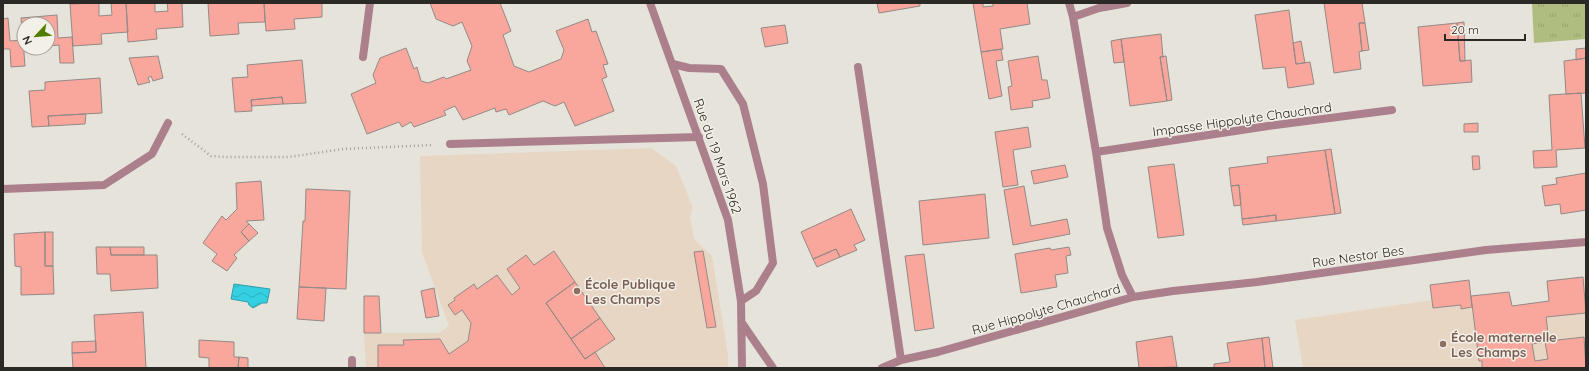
<svg xmlns="http://www.w3.org/2000/svg" width="1589" height="371" viewBox="0 0 1589 371" font-family="Quicksand,sans-serif">
	<style>
		.education { fill: #e8d6c5 }
		.grass { fill: url(#grass-tufts) }
		.water { fill: url(#water-waves); stroke: #329daa }
		.building { fill: #f9a79c; stroke: #938987; fill-rule: evenodd }
		.lines { fill: none; stroke-linecap: round; stroke-linejoin: round }
		.path { stroke: #a19f98; stroke-width: 2.5; stroke-dasharray: 1 3; stroke-linecap: butt }
		.lane { stroke: #ab7f8b; stroke-width: 8 }
		.street { stroke: #ab7f8b; stroke-width: 8 }
		.education-dot { fill: #8d6e63; stroke: #f3f0e7; stroke-width: 1.5 }
		.labels { text-anchor: middle; stroke-width: 3; stroke-linejoin: round; paint-order: stroke }
		.street-label { font-size: 13px; fill: #2a2926; stroke: #f3f0e7 }
		.education-label { font-size: 13px; font-weight: bold; fill: #785e54; stroke: #f3f0e7; text-anchor: start }
	</style>
	<defs>
		<pattern id="grass-tufts" width="24" height="20" patternUnits="userSpaceOnUse"><rect width="24" height="20" fill="#b0bd80"/><path d="M3 7l-1-3M5 7V3M7 7l1-3M15 17l-1-3M17 17v-4M19 17l1-3" fill="none" stroke="#98a26e"/></pattern>
		<pattern id="water-waves" width="16" height="10" patternUnits="userSpaceOnUse"><rect width="16" height="10" fill="#35cfe2"/><path d="M0 5q4-4 8 0t8 0" fill="none" stroke="#2fb2c2"/></pattern>
	</defs>
	<rect width="100%" height="100%" fill="#e6e3da"/>
	<path class="education" d="M651,148L676,166L693,208L690,216L694,239L712,256L728,355V368H366L364,333H439L449,326L422,252L420,156Z
		M1586,277V368H1303L1295,320L1432,300L1433,308L1461,305L1462,309L1472,307L1471,296L1509,292L1512,306L1549,301L1547,281Z"/>
	<path class="grass" d="M1532,3H1586V39L1534,43Z"/>
	<path class="water" d="M234,284L270,289L267,303H262L253,308L249,305L248,302L231,299Z"/>
	<path class="building" d="M99,3V16L112,15L111,3H126L128,32L101,34L102,44L73,46L70,4Z
		M126,3H155V12L168,11L167,3H182L183,27L156,29L157,39L128,42Z
		M208,3H264L265,22L238,23L239,34L210,36Z
		M264,3H322V17L294,19L295,29L266,31Z
		M430,3H500L511,31L503,35L514,66L529,72L561,59L564,50L556,31L588,19L592,32L596,31L608,64L603,65L607,77L602,79L614,111L575,126L564,102L555,106L543,101L509,115L506,109L496,112L495,108L463,120L455,106L444,111L446,115L414,127L411,122L402,127L399,122L367,134L351,94L376,83L373,75L380,58L406,48L414,69L417,67L421,81L428,83L444,77L446,79L471,70L467,61L472,46L462,22L453,26L436,19Z
		M877,3H920V6L879,13Z
		M973,3H983V7L993,6V3H1027L1030,24L1000,29L1003,49L981,52Z
		M1324,3H1362L1365,23H1359L1362,51L1359,52L1361,69L1334,73Z
		M1289,10L1296,64L1310,62L1314,84L1288,88L1285,67L1263,69L1255,15Z
		M57,15L58,38L72,37L74,63H60L59,45L48,46V24H24L23,47L21,18Z
		M8,18L10,41L23,40L25,66L11,67L10,49H3V19Z
		M1464,22L1465,61H1460L1457,23Z
		M1359,23H1365L1369,50L1362,51Z
		M1457,23L1460,61L1471,60L1472,82L1423,86L1418,27Z
		M785,25L788,43L765,47L761,28Z
		M1161,34L1163,57H1160L1167,101L1130,106L1121,39Z
		M1121,39L1124,62L1114,63L1111,41Z
		M1301,41L1305,63L1296,64L1293,43Z
		M1586,48V58L1576,60V49Z
		M1001,49L1003,60L996,61L1002,96L989,99L981,52Z
		M158,56L163,78L153,81L151,76L148,78L150,82L138,85L129,58Z
		M1038,56L1042,80H1047L1050,98L1032,101L1033,107L1011,110L1008,87L1012,86L1008,61Z
		M1166,56L1172,100L1167,101L1160,57Z
		M1586,58V93L1566,94L1564,61Z
		M302,60L306,103L283,104L282,97L251,100L252,111L235,112L232,78L248,77L247,65Z
		M100,78L102,113L48,116L49,126L32,127L29,91L45,90V82Z
		M1581,93L1585,148L1556,150L1557,167L1534,168L1533,151L1552,150L1549,95Z
		M282,97L283,104L252,106L251,100Z
		M86,114L85,124L49,126L48,116Z
		M1478,123V132H1464V124Z
		M1028,127L1031,147L1013,150L1018,185L1003,187L995,132Z
		M1331,149L1341,213L1335,214L1325,150Z
		M1325,150L1335,214L1276,221V215L1242,219L1239,185L1231,186L1229,168L1268,163L1267,157Z
		M1472,156H1479L1480,169L1473,170Z
		M1174,164L1184,235L1158,238L1148,167Z
		M1065,165L1068,177L1034,184L1031,171Z
		M1586,173V210L1561,214L1560,204L1545,206L1542,186L1557,184L1556,178Z
		M261,181L264,220L246,221L249,224L241,232L249,241L234,255L237,258L227,271L212,261L217,254L203,243L222,216L226,220L237,209L236,183Z
		M1239,185L1241,205L1234,206L1231,186Z
		M1024,186L1031,226L1067,219L1070,234L1013,245L1004,190Z
		M306,189L350,191L346,289L299,287L303,221H305Z
		M985,194L989,238L923,245L919,201Z
		M851,209L865,240L854,245L857,250L840,257L836,249L813,259L801,232Z
		M1276,215V221L1243,225L1242,219Z
		M249,224L258,233L249,241L241,232Z
		M45,232V266H53L54,294L21,295V267L15,266L14,234Z
		M45,232H53V266H45Z
		M96,247H110L111,255H157L158,288L111,291L110,274H97Z
		M110,247H144V255H111Z
		M1069,247L1071,255L1066,256L1068,273L1055,275L1057,287L1021,293L1015,254L1050,248L1051,250Z
		M836,249L840,257L817,267L813,259Z
		M554,251L575,282L546,303L585,359L595,352L605,368H378V345H404L403,340L440,339L449,354L468,341L471,323L462,310L455,315L448,305L455,300L454,298L474,284L477,289L497,275L512,295L520,288L507,269L526,255L534,265Z
		M703,251L716,327L707,328L694,252Z
		M924,254L934,328L915,331L905,256Z
		M1583,277L1586,313L1546,317L1549,341L1584,337L1586,368H1482V361H1479L1471,296L1509,292L1512,306L1549,301L1547,281ZM1545,342L1548,359L1535,361L1532,344Z
		M1469,280L1472,307L1461,309V305L1433,308L1430,285Z
		M575,282L600,318L571,339L546,303Z
		M299,287L326,288L324,321L297,319Z
		M434,288L439,316L426,318L421,291Z
		M364,296H379L381,333H364Z
		M143,312L146,368H73L72,353L96,352L94,315Z
		M600,318L615,339L585,359L571,339Z
		M1172,336L1177,367L1139,368L1136,342Z
		M1269,337L1273,368H1265L1262,338Z
		M1262,338L1265,368H1214V364L1230,362L1227,343Z
		M199,340L234,342V357H239L238,368H209V358L199,357Z
		M96,341V352L72,353V342Z
		M239,357L248,358V368H238Z"/>
	<g class="lines">
		<path class="path" d="M182,134L211,156L227,157H289L343,149L433,145"/>
		<path class="lane" d="M673,64L689,68L721,69L743,104L763,184L773,263L756,291L741,301
			M450,144L699,137"/>
		<path class="street" d="M650,3L728,220L741,301L742,368
			M1069,3L1073,17L1096,152L1107,228L1122,275L1133,297
			M1073,17L1099,8L1127,3
			M363,57L370,3
			M858,67L901,360
			M1096,152L1268,126L1392,110
			M3,189L104,185L152,154L168,123
			M742,323L773,368
			M352,360V368
			M882,368L901,360L938,352L1133,297L1173,291L1257,282L1486,250L1586,242"/>
	</g>
	<g class="education-dot">
		<circle cx="577" cy="291" r="4"/>
		<circle cx="1443" cy="344" r="4"/>
	</g>
	<g class="labels">
		<g class="street-label">
			<text transform="translate(1242 119) rotate(-8)" y="5">Impasse Hippolyte Chauchard</text>
			<text transform="translate(718 156) rotate(71)" y="5">Rue du 19 Mars 1962</text>
			<text transform="translate(1358 256) rotate(-8)" y="5">Rue Nestor Bes</text>
			<text transform="translate(1046 309) rotate(-16)" y="5">Rue Hippolyte Chauchard</text>
		</g>
		<g class="education-label">
			<text x="585" y="289">École Publique<tspan x="585" dy="15">Les Champs</tspan></text>
			<text x="1451" y="342">École maternelle<tspan x="1451" dy="15">Les Champs</tspan></text>
		</g>
	</g>
	<rect width="1589" height="371" fill="none" stroke="#2a2926" stroke-width="8"/>
	<g transform="translate(36 36) rotate(244)"><circle r="19" fill="#f3f0e7" stroke="#a3a09a"/>
	<path d="M0-3L7 15L0 10L-7 15Z" fill="#517d00"/>
	<text y="-6" font-size="11" font-weight="bold" text-anchor="middle" fill="#2a2926">N</text>
	</g>
	<path d="M1445 34v6h80v-6" fill="none" stroke="#2a2926" stroke-width="2"/>
	<text x="1451" y="34" font-size="12" fill="#2a2926" stroke="#f3f0e7" stroke-width="3" paint-order="stroke">20 m</text>
</svg>
